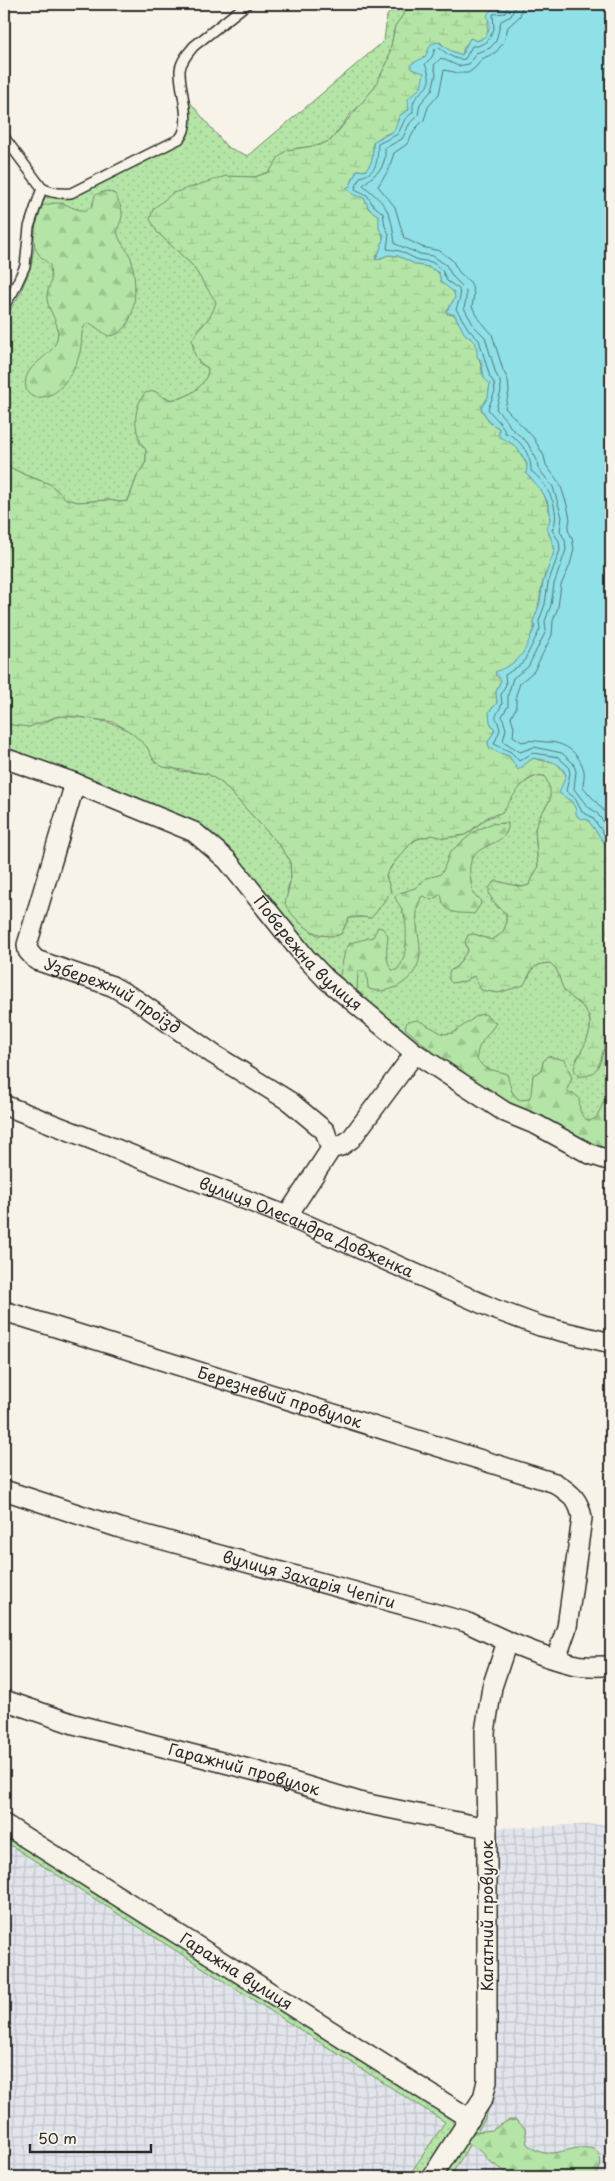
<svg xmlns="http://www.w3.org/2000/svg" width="615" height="2181" viewBox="0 0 615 2181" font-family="'Playpen Sans',sans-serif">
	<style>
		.industrial { fill: url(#industrial-grid) }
		.grass { fill: url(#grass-dots); stroke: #708868 }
		.forest { fill: url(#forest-firs); stroke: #708868 }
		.wetland { fill: url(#wetland-marsh); stroke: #708868 }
		.water { fill: #8fe1e7; stroke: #67989c }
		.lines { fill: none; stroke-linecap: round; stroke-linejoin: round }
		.shore { stroke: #537476; stroke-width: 1 }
		.service-casing { stroke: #2b2b2b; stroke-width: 12 }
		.minor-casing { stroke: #2b2b2b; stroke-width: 22 }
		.service { stroke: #f7f3e8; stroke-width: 9 }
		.minor { stroke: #f7f3e8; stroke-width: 19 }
		.labels { text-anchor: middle; stroke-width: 4; stroke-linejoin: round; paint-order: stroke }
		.street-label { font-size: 16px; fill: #2b2b2b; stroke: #f7f3e8 }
	</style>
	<defs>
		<pattern id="industrial-grid" width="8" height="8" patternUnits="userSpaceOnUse" patternTransform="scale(1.25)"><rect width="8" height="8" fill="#e1e5eb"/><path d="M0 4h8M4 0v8" fill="none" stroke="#c1c5ca"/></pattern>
		<pattern id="grass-dots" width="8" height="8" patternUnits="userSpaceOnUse" patternTransform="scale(1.25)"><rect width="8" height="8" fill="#b4e5a6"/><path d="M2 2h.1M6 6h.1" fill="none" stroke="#9bc58f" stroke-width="1.8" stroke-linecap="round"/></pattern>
		<pattern id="forest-firs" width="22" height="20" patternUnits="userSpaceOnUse" patternTransform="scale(1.25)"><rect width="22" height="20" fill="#b4e5a6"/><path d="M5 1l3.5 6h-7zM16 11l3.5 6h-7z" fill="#9bc58f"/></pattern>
		<pattern id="wetland-marsh" width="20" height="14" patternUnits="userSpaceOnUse" patternTransform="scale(1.25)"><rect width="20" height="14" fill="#b4e5a6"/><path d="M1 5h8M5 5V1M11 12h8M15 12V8" fill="none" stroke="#9bc58f"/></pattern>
	</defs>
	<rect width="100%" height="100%" fill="#f7f3e8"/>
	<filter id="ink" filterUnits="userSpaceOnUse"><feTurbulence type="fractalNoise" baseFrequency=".02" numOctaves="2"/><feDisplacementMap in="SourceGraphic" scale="10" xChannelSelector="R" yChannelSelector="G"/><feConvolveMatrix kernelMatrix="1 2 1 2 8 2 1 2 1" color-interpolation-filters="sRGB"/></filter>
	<g filter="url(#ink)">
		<path class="industrial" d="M611,1824V2177H450L485,2119L492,1828Z
			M4,1841L445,2122L408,2177H4Z"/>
		<path class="grass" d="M395,4H411L395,26L388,61L374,88L364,103L352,112L331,140L320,145L287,150L269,172L255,177H226L157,232L192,265L217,302L212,317L199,328V363L208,368C209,385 184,402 168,399C163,398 158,393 154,391L139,442L146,450V462L138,474L128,501L120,502L108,500L78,502L66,499L50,484L25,475L4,464V320L19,296L31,266L39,218L38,205L40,199L45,197L73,196L183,142L188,132L185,96L227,147L248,156L384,41L387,16Z
			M58,716C93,717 141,722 154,761L180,771L208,774L222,783L276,841L290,860L291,878L287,891L298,921L317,935L335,936L341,934L349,918L362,917L371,918C379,910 384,900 391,891L386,876C394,861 413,833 433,835C444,837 453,838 464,835C477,831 482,816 496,816C508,802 526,772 545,776L551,789L550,800L540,816L535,829L538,867L529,885L522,887L496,881L491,901L506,914C507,928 504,934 491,940L474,934L465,942L468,950L457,966L449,972L465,981L474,976L479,983L529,977C532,965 539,964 550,963C561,971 558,980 565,990C569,997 577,1001 582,1006C599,1024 586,1044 576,1060L605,1050L606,1034L611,1027V1157L477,1091L352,997L219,849L4,753V724H42Z
			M4,1829L459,2121L425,2177H408L445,2122L4,1841Z
			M492,2098L485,2119L450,2177H439Z"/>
		<path class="forest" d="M106,191L115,194C118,201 123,209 122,216C121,224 115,229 119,238C122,245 128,250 131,258C137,279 140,335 108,336L90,323C87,324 86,324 84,327C81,332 82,340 81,346C79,362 70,378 58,390C50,397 29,403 26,388C21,364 52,359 57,339C61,323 49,314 47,299C46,293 50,287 51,280C51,276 50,270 50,265C46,261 41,258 38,253C29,241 38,219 42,206C68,197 69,212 88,210L93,204L95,195Z
			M508,823C510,848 472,841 470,866C469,875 472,885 473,894L480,899L481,904L474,914C464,912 451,916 444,905C442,902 442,897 441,894L431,900L424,896L421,897C420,902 417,906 417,912C415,925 421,941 420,954C419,978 391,997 369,989C366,983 369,977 365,971H358L357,990L351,992L339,979L345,951L350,943L373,937L378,927L382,928L388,935C387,948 384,958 392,970H397C408,959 408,926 403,912C401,906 397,903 395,897L397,894L415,888L426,878L439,875L443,871L450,852L474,832L490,824Z
			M485,1014L496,1023C488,1036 476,1043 477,1060L485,1068L507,1074L512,1092L519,1100L529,1099L531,1094L533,1075L541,1071L543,1062L547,1056L565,1060L572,1078L567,1089L569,1093H573L579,1098C580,1108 578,1117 590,1121L597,1117L606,1096L611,1095V1120L608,1139L611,1142V1155L502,1101L497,1095L451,1068L405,1028L407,1022L418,1020L443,1034L453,1033L478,1015Z
			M509,2120H516L525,2128L527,2144C550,2166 573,2140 596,2150C603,2159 602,2168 595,2177H514L487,2160L483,2152L468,2143L467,2140L474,2132L492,2130Z"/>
		<path class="wetland" d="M411,4H505L502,9L496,7C494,10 491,14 489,18C485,30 493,36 476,41L471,38L464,47L462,55L448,50L440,42L431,45L428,54L419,61L421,70L425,73L421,87L410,98L409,110L400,115L394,131L382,136L373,143C372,156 375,160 365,171L357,170L350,186L364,198L369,209L379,216C381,236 389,238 375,258L377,260L388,255L398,256L417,265L429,267L439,273L442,282L454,292L455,298L447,310V314L455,315L466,335L475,342L484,378L490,384L488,397L481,409L490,423L499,428V432L518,449L527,465C524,477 537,482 543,493C550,507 551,520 549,535C562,554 548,563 543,581C536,607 536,667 498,671L495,675L501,680L496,692L497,703L490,710L491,724L495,730L488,742L489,747L497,752L509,756L518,769L533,758L544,761L556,762L566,775C559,800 576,797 577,816L588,820L611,852V1027C600,1038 608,1080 578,1076L574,1069C579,1048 601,1030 584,1008C579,1001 569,998 564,990C558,980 561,971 550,963C531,964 532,970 524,985L498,993L481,990L474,976L465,981L452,983L449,980V972L457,966L468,950L465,942L468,935L474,934L491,940C504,934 507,928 506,914C497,904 479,892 496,881L522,887L529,885L538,867L535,829L540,816L550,800V789L545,776C523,772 513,800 501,813L489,816L465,835L444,838L432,835L414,840L392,865L386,876L391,891C384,900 379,910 371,918L362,917L349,918L341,934C319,942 296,923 285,904L291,878L290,860L276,841L222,783L208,774L163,767L154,761L147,747L132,733L114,722L79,717L58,716L29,727L4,724V464L25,475L50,484L66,499L78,502L108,500L120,502L128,501L138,474L146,462V450C133,434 132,409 145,393L154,391C158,393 163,398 168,399C184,402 209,385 208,368C195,361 194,354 192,340C201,324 211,321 216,302L192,265L157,232L150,219L153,209L173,193L226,176L255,177L269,172L279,157L287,150L320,145L331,140L374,88L388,61L395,26Z"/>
		<path class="water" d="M505,4H611V852L588,820L579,818L576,814V809L571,801L559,793L566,775C560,760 547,761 533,758L518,770L509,756L497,752L489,747L488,742L495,730L490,722L489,712L497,703L496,692L501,680L495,672C524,660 522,655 535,627L533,622L540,603L543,582L555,549L547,528C557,508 541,487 526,474L527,464C519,449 515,443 499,437V428L490,423L481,408L488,397L490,384L484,378L481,360L477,357V350L475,342L464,333L455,315L446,312L455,298L454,292L441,282L439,273L429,267L417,265L398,256L388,255L375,260L380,250L384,235L379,229V216L369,209L364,198L354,195L346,188L350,186L357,170L365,171C376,159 371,155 374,141L394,131L400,115L409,110L408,99L421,87L424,73L411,69V64L425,57L431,44L438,42L451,51L462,55L470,38L477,41C489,37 492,27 487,15L494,6L502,9Z"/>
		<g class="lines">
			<path class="shore" d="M509,4L505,13L493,14L494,29L488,41L478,46H472L465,59C454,61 447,53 439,48L435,49L432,57L425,64C438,91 417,88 413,104C413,107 413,110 413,112L405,119L398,134L378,144C377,160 379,172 360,177L355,189L367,195L373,205L383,213L385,226L389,234L387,249L400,251L418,260L432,262L442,270L447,281L459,289L460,298L456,309L469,330L479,340L490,377L494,383L495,391L488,409C494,418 503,423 505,433C520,437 532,457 531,471C546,481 563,512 552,530L559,541L560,550L548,583L545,604L539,621L540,629L523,663L505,675L506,684L501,695L502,704C492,725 496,710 500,730L494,744L511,752L519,761L533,753L558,757L568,766L570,773L566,791L575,798L582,812L592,817L611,844
				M516,4L511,16L501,21L496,41L490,48L476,53L469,64L458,66L441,58L434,65L436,74L432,90L420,104L418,115L410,123L402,139L385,148V158L381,169L363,185C388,206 391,211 395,244L420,254L433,256L446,265L453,277L466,290V299L464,308L474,326L485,337L496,374L500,381L501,391L496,409L507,421L511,428L527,442L537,460L538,468L553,487L562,517L560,531L565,540L566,550L554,584L551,605L545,621L546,631L528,667L513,678L508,695V706L502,716L506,729L503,741L520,752L534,747L562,753L573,763L576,771L574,789L588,807L596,812L611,831
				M523,4L520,16L508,27L504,42L496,52L482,59L475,68L468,73H459L444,70L439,94L428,107L424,120L416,128L407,144L394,153L388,171L378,186L395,207L404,238L422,247L440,251L452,260L459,272L471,283L474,294L472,307L480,320L492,334L503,370L508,380L509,392L505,408L533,437L544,456L546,465L560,484L567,505L570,519L568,530L572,538L574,549L570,565L561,585L558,607L553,621L552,635L534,671L520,683L516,695V708L511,717L514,727L513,736L522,742C532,739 539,742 549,742C566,743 580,754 584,771C585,776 583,781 583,787L611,819"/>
			<defs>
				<path id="service" d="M4,137L42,188C51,193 61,194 71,193L179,139C194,124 179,90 180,70C181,61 188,53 194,46L247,4
					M4,306L13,292L25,266L29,227L42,188"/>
				<g id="minor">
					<path id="s1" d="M4,758L75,783L194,832L227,860L305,957L326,979L415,1053L505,1112L537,1125L590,1154L611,1161"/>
					<path id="s2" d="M75,783L27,945L28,951L36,960L112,986L135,999L213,1054L289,1101L325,1131L331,1149"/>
					<path id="s3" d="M4,1105L287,1216L494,1309L540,1326L611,1343"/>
					<path d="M287,1216L331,1149L341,1146L351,1139L415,1053"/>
					<path id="s4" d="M4,1311L555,1483C571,1494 579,1499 582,1518L567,1627L556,1659"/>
					<path id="s5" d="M4,1490L120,1528L466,1622C501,1639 538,1656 576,1665C587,1667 600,1666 611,1666"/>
					<path id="s6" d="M4,1700L74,1724L256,1771L363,1803L487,1828"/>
					<path id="s7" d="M4,1824L470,2119"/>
					<path d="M432,2177L483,2098L487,2081V1828L485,1732L492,1687L507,1642"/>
				</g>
			</defs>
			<use href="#service" class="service-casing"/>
			<use href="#minor" class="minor-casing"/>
			<use href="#service" class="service"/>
			<use href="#minor" class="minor"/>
		</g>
	</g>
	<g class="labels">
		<g class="street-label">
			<text dy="6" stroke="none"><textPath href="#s1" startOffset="371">Побережна вулиця</textPath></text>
			<text dy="6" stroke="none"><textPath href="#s2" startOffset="272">Узбережний проїзд</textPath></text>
			<text dy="6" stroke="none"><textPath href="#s3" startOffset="326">вулиця Олесандра Довженка</textPath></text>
			<text dy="6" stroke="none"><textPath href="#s4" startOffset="289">Березневий провулок</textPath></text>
			<text dy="6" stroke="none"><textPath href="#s5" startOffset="318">вулиця Захарія Чепіги</textPath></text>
			<text dy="6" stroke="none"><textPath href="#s6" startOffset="250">Гаражний провулок</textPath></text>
			<text transform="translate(487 1916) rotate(-90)" y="6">Кагатний провулок</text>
			<text dy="6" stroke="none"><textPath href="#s7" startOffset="275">Гаражна вулиця</textPath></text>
		</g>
	</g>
	<rect width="615" height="2181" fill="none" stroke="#f7f3e8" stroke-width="20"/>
	<rect x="10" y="10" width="595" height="2161" fill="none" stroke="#2b2b2b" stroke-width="2" filter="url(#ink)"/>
	<path d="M30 2144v8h121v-8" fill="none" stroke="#2b2b2b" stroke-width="2.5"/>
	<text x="38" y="2144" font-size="15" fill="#2b2b2b" stroke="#f7f3e8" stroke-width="4" paint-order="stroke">50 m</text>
</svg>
